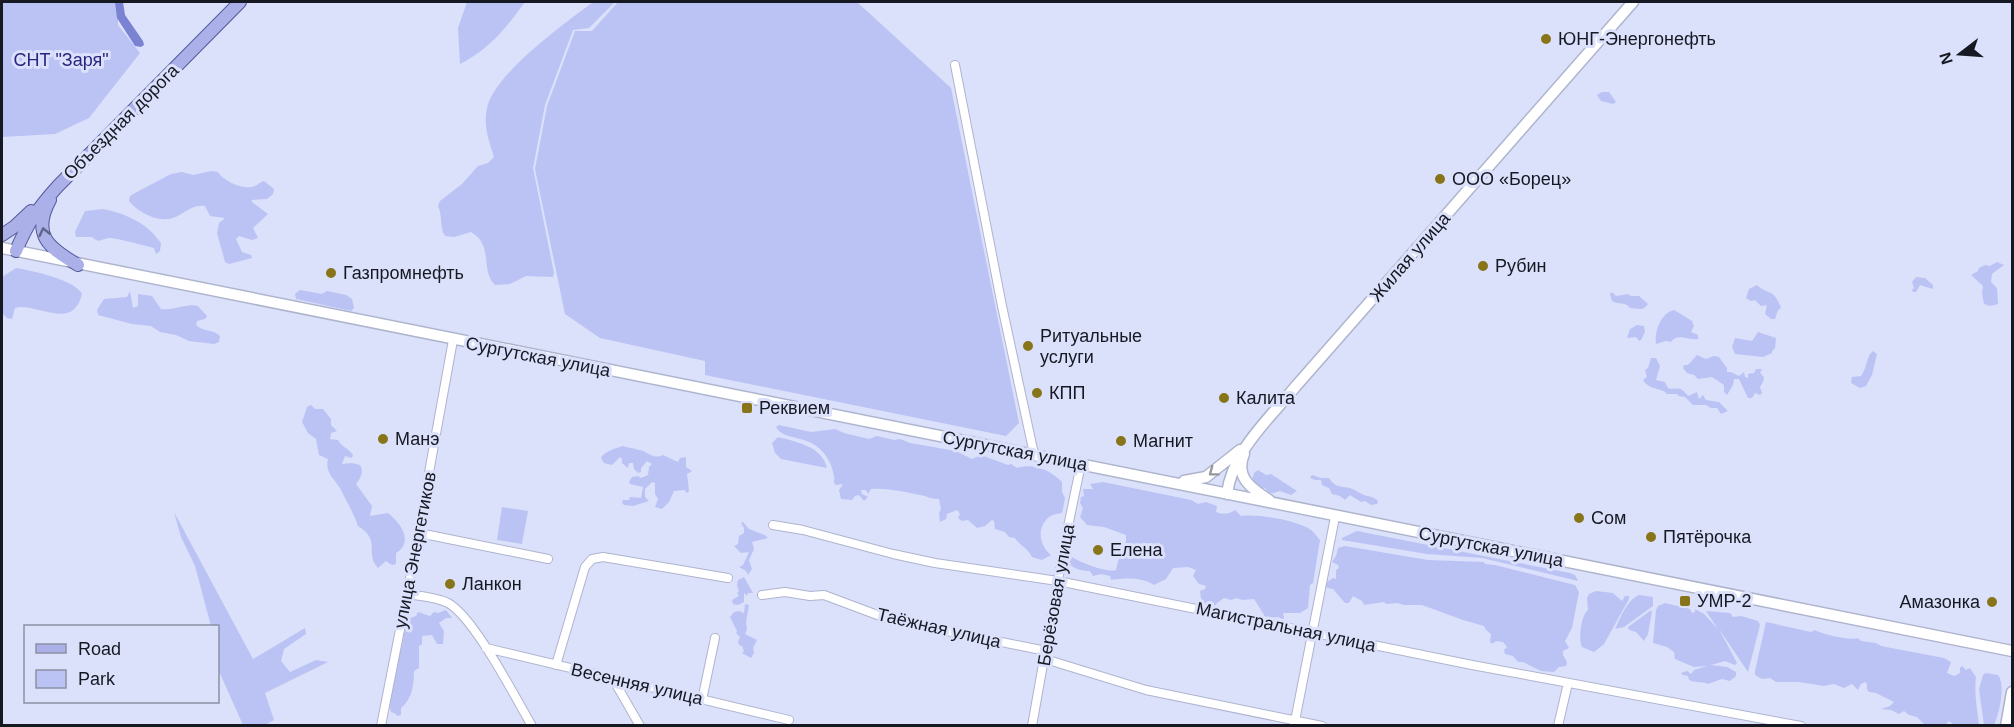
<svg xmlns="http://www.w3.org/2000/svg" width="2014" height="727" viewBox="0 0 2014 727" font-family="Helvetica,sans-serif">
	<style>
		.green { fill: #bbc3f4 }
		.water { fill: #7a83d2 }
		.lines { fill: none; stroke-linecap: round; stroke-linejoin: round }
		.minor-casing { stroke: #afb4ce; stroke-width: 10 }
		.tertiary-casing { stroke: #afb4ce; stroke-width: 13 }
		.secondary-casing { stroke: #afb4ce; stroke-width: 13 }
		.primary-casing { stroke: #52599a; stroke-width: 14 }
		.minor { stroke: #fff; stroke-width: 8 }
		.tertiary { stroke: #fff; stroke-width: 10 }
		.secondary { stroke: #fff; stroke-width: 10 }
		.primary { stroke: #abb0e9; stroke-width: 12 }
		.oneway { stroke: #606486 }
		.oneway2 { stroke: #96979c }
		.poi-dot { fill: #887519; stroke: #dbe0fb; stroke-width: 2 }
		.labels { text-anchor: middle; stroke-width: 6; stroke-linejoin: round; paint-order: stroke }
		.poi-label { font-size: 18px; fill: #161822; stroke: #dbe0fb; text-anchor: start }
		.park-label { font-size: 18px; fill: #2a2581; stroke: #dbe0fb }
		.street-label { font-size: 18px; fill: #161822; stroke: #dbe0fb }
	</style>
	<rect width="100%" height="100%" fill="#dbe0fb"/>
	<path class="green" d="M2,2H118V25L140,53L89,118L55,134L2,137Z
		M467,2H525C506,28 490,49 460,64L458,28Z
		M593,2H615L589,28L573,30L545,105L533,168L554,273L553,277L526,276L510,284L495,285C480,271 494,245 471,232L454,237L445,236C439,227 443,216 438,206L440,201L462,184L478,166L488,163L494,157C489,141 483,125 487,108C494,74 565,23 593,2Z
		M618,2H857L951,88L1019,423L1006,436L705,375V361L600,338L565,314L535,169L547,106L575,31H592Z
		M1602,92H1609L1616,102L1613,104L1601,101L1597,95Z
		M211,171L218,172C223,181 245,191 255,186C258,185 260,182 264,181L274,189L273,194L267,199L252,200V202L268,214L253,228L258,238L252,240L239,236L236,239L242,252L251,255L252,258L229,264L225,262L217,233L219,223L225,218L210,216L205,206C191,204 185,214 173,218C157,223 138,212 129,201L130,196L135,193L171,174L182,172L193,175Z
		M103,209C127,214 147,223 161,243L160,251L156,254L154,248C145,246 118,238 109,238C101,239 99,244 92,237H76L75,232L85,211Z
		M1997,262L2004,265L1992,274L1991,282L1997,288L1998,304L1990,306L1984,304L1982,293L1983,286L1971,275L1978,271L1979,268L1985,265L1990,266Z
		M16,268C32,271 74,279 82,294C73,329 45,307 20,307L15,308L12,319L7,318L2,313V277Z
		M1916,277L1925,278L1933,285V289L1920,285L1916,292H1913L1912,290L1914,288L1912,282Z
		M1757,285C1769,296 1773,287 1781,308L1778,310L1775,319H1771L1765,314L1767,305L1761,306L1755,300L1751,301L1746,298L1749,289Z
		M300,290L322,294L327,291L346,295L352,299L354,308L351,311L296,299L295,294Z
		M130,291L133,308L138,306V294L152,296L161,309C174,311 186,303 198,306L207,316L205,319L197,321L196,325C204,332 212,329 220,336L219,342L214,344L189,341L176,335L160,332L151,326L132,324L98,315L97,310L104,299L127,297Z
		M1612,292L1616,296L1628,294L1631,296H1639L1648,304C1643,312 1637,308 1630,308C1625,301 1618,305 1612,301L1610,294Z
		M1674,310L1692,321L1694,326L1691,332L1698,335V339C1689,341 1677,332 1671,342L1666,341L1656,344C1654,332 1661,313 1674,310Z
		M1637,325L1644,326L1645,332L1641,340L1639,341L1636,337L1627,338L1630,329Z
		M1758,332L1776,338L1775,348L1772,351V353L1763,357L1735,354L1732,347L1735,338L1752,341Z
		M1873,351L1877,354L1872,375L1866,386L1860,388L1851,383L1852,377L1861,376C1867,369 1866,356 1873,351Z
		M1697,355L1706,359L1714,356L1719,357L1727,368V372H1731L1739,376L1744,372L1745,377L1748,378V374L1754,373L1756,369H1762L1760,373L1764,377L1763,382L1760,387L1762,393L1760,395L1755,393L1752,398H1748L1739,379H1734L1733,385L1727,395L1724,392V385L1712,377L1698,379L1694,375L1687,373L1683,368L1684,365H1688Z
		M1651,358H1656L1660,366L1656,380L1665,382L1668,388C1679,391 1678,384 1688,396L1697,392L1699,399L1703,395L1706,400L1719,402L1728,411L1721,414L1717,408H1711L1706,405H1693L1685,397L1679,396L1677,394H1667C1661,387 1650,391 1643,380L1647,377L1645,370L1648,368Z
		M311,405L315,409H323L331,419V425L337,431L331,433L330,439L338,440C341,447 349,448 353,455L352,458L345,456L342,464L352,463L360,465C364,472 361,478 356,484L372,506L370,516L388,513C401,523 414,542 396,553V564L392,565L386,561L378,568C364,552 382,541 358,526C354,514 348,504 342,492C337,480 324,474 328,459L319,455L316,439L308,433L302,422L307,407Z
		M779,425L811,432L835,429L844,433L869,439L877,436L894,440L900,439L910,443L956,451L972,459L981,455L1008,465L1011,464L1017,468C1033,463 1050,470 1062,482V492L1065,498L1062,513C1057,514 1052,514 1048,518C1036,529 1040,546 1051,555L1042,560L1032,557C1028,548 1020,546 1015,538L1009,537L1005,532L995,529L994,521L992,520L985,526L977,528L968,520L962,521L958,518L960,514L957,510L947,514L946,519L940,522L939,513L941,509L939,499C929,499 928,496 920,495C905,492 887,488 871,489L868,494L866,490H861L862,494L868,497L864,501L859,495L855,496L852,500L841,499L839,490L843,484L836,485L834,483C835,476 833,472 831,465C816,430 785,444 776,427Z
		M778,437C796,442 822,446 827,468L781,459L775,453L772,443Z
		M623,446C629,448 633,448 639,450C648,451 652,460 663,455L678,462L680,458L686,457V467L692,471L687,474L689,491L687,493L684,490L674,491L669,502L662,509L655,507L658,499L655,494V483L652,482L645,489V497L649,501L633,506L624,505L622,503L623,500H629L630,497L641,498L643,487L630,484L629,482L632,477L638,476L641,478L648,475L649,467L652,464L647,461L641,468V472L638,473L634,469L633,463H629L628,468L622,463V459L620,457L612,465L604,463L601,458C604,451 617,448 623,446Z
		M1258,470L1266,475L1271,474L1297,491L1291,495L1280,491L1274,493H1269L1264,487L1262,490L1252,480L1254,473Z
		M1312,475L1321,478H1329C1335,488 1341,486 1350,488C1356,490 1359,493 1364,495C1370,497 1373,496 1378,501L1377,504L1371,505L1365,501L1361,502L1350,495L1345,500L1340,496L1332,494L1329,488L1322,485L1321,480H1315L1310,478Z
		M1103,482L1191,500L1198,504L1206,502L1217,506L1216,512C1223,515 1230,514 1235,510L1241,516C1259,514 1296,520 1311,530C1314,532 1317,537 1320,540L1313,583L1310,585L1308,608L1300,613H1283L1284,618L1283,619L1278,617L1266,618L1254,599L1242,600L1237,598L1231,600L1224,598L1217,603L1215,607H1208L1201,599L1200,591L1205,589L1206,586L1199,584L1193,576L1196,570L1188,567L1173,568L1166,579L1154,585C1141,577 1126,578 1111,580L1110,576L1101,574L1093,576L1090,571C1083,571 1072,569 1068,562L1069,559L1072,557C1081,563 1108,573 1116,570L1121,549L1126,542V535L1104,527L1087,525L1080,517L1083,508L1080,503L1081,497L1084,496L1083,489H1093L1090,484Z
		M502,507L528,511L522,544L497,540Z
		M174,512L253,659L305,628L306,634L284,649L281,661L290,672L316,660L328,662L265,693L274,720L265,725H243L218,669V626H211L195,566L181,537Z
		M743,522L749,529L765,535L768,538L752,542L754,549L749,560L752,569L748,575L746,571L739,567L743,565L749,552L741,553L734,546L738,544L739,536L744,533V528L741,523Z
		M1357,531L1570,573L1575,575L1578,581L1482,558L1427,554L1342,540V538Z
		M1345,546L1428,560L1484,562L1485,564L1495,565L1575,585L1579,592L1572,628L1565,641L1569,648L1563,651V655L1567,662L1566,666L1559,667L1554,672L1541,671L1523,662H1518L1513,656L1505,654L1504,650L1507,647L1503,642L1496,641L1492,644L1490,642L1491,634L1486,630L1484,626L1463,620L1422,605H1403L1398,603L1386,604L1384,602L1364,605L1362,601L1353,596L1349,603H1345L1333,589L1324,587V584L1333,578L1336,579V570L1339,568L1338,565L1332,562L1336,556L1338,548Z
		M744,577L753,593H748L747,596L744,593V602L738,605L733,604L732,600L739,596L737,593L739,591L737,586L738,580Z
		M1596,591L1613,593L1622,601L1625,596H1629V599L1604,644L1594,652L1582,647C1578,639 1581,615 1588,610L1587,598L1589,594Z
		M1639,595L1653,597V606L1624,627L1615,629C1621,617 1626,601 1639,595Z
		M1665,603L1690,609L1692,613L1695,612V609L1704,614L1718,629L1706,611L1730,613L1733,617L1741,616L1758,621L1760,625L1748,672L1719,629L1737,663L1735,665L1725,661L1711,665L1727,667L1736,672V676L1730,681L1722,679L1708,684C1702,681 1695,683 1689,680L1688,676L1683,675L1681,673L1687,671L1691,674L1694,670L1707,666L1694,667L1675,659L1674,652L1667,647L1653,643L1656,610L1658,606Z
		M745,604L749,605L746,622L747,630L745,634L757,640L753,648L754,653L751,658L742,653L744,651L742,646L739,645L738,641L740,637L736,633L737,631L730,617L734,612L739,611L744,613Z
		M446,610L452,618H446L439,623L444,631L443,644H437L432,635L422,636V644L419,646V668L414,671C414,685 412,699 401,708V715L397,716L396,714L391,712L390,707L394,664L402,646L404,633L410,618L416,616L418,612L430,616L434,612L438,613Z
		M1650,611H1652L1648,634L1644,641L1636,632L1629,630L1628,627Z
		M1766,622L1811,632L1815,630C1821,634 1850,641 1858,638L1861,641L1876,643L1881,646L1944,658L1951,662L1947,673L1954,676L1960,673V668L1962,666L1966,670L1970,668L1976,677C1974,693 1977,708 1979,725H1954L1949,721L1945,725L1924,724L1917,717L1909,715L1904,711L1899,714L1891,710L1881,709L1890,706L1894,702L1876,693L1869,692L1867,689V684L1865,682L1861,684L1858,690L1852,684L1844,688L1834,684L1824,686L1799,682H1776L1770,678L1762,679L1755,675V671Z
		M1986,673L1998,675C2006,685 1999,714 1994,725H1984L1979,689L1983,675Z"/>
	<path class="water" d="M115,2H123L125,15L143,41L144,45L141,47L135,46L117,18Z"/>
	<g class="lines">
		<defs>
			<path id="minor" d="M955,65L1002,306L1034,454
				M773,525L803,530L893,554L935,563L1058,581L1472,665L1801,726
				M419,533L548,559
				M407,594C420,596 437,597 448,603C474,617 515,697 532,726
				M762,595L785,592L810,596L824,595L888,619L1046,651
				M486,648L789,720
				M1045,659L1146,690L1322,726
				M556,665L585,567L592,559L603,557L728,578
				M613,679L640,726
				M702,700L715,638
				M381,726L407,594L453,340
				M1032,726L1065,541L1081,464
				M1294,726L1335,517
				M1558,726L1568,683"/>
			<path id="tertiary" d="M2006,726L2012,692"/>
			<path id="secondary" d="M2,248L2012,651
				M1244,454C1234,477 1252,489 1269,500
				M1184,481L1206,477L1240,450
				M1227,494C1232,451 1270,418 1296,386L1633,2"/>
			<path id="primary" d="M50,200C31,235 49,248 78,265
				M2,235L14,227L31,211
				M16,251C27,224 38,208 58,186L240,2"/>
		</defs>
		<use href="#minor" class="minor-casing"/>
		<use href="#tertiary" class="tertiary-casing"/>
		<use href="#secondary" class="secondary-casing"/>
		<use href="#primary" class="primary-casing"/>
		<use href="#minor" class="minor"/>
		<use href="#tertiary" class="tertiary"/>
		<use href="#secondary" class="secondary"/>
		<use href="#primary" class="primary"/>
	</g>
	<defs><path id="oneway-chevron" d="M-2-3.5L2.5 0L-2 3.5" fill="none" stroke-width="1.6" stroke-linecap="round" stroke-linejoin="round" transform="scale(1.5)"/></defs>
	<use class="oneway" href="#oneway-chevron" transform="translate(44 232) rotate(-103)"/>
	<use class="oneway2" href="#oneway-chevron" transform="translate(1213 472) rotate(143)"/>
	<g class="poi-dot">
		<circle cx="1546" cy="39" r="6"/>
		<circle cx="1440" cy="179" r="6"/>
		<circle cx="1483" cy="266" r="6"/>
		<circle cx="331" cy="273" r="6"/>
		<circle cx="1028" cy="346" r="6"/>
		<circle cx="1037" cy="393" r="6"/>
		<circle cx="1224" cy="398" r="6"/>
		<rect x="741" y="402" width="12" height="12" rx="3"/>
		<circle cx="383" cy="439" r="6"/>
		<circle cx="1121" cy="441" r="6"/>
		<circle cx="1579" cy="518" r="6"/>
		<circle cx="1651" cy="537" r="6"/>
		<circle cx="1098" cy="550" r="6"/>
		<circle cx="450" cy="584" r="6"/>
		<rect x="1679" y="595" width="12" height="12" rx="3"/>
		<circle cx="1992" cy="602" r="6"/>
	</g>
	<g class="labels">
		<g class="poi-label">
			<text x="1558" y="45">ЮНГ-Энергонефть</text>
			<text x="1452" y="185">ООО «Борец»</text>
			<text x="1495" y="272">Рубин</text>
			<text x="343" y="279">Газпромнефть</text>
			<text x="1040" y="342">Ритуальные<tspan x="1040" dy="21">услуги</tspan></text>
			<text x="1049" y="399">КПП</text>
			<text x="1236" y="404">Калита</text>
			<text x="759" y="414">Реквием</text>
			<text x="395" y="445">Манэ</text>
			<text x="1133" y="447">Магнит</text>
			<text x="1591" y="524">Сом</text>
			<text x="1663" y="543">Пятёрочка</text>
			<text x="1110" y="556">Елена</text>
			<text x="462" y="590">Ланкон</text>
			<text x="1697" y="607">УМР-2</text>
			<text x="1980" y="608" text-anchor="end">Амазонка</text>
		</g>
		<g class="park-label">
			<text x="61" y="66">СНТ "Заря"</text>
		</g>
		<g class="street-label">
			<text transform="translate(121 122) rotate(-45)" y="6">Объездная дорога</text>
			<text transform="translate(1410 257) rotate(-49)" y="6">Жилая улица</text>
			<text transform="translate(538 357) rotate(11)" y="6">Сургутская улица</text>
			<text transform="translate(1015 451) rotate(11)" y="6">Сургутская улица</text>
			<text transform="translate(1491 547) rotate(11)" y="6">Сургутская улица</text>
			<text transform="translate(415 550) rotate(-79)" y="6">улица Энергетиков</text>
			<text transform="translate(1056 595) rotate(-80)" y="6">Берёзовая улица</text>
			<text transform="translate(1286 627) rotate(12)" y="6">Магистральная улица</text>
			<text transform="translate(939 628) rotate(13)" y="6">Таёжная улица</text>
			<text transform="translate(637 684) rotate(13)" y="6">Весенняя улица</text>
		</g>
	</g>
	<rect width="2014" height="727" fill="none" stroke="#161822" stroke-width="6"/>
	<rect x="24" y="625" width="195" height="78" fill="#dbe0fb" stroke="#8c90a4" stroke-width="1.5"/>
	<rect x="36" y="644" width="30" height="9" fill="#abb0e9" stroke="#8c90a4" stroke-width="1.5"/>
	<text x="78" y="655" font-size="18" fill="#161822">Road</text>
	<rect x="36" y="670" width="30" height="18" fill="#bbc3f4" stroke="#8c90a4" stroke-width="1.5"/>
	<text x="78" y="685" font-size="18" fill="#161822">Park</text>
	<g transform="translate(1960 54) rotate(253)" stroke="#dbe0fb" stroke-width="4.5" paint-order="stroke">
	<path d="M0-4.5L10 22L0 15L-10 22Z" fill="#161822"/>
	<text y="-9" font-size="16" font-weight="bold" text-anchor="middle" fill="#161822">N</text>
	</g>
</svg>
